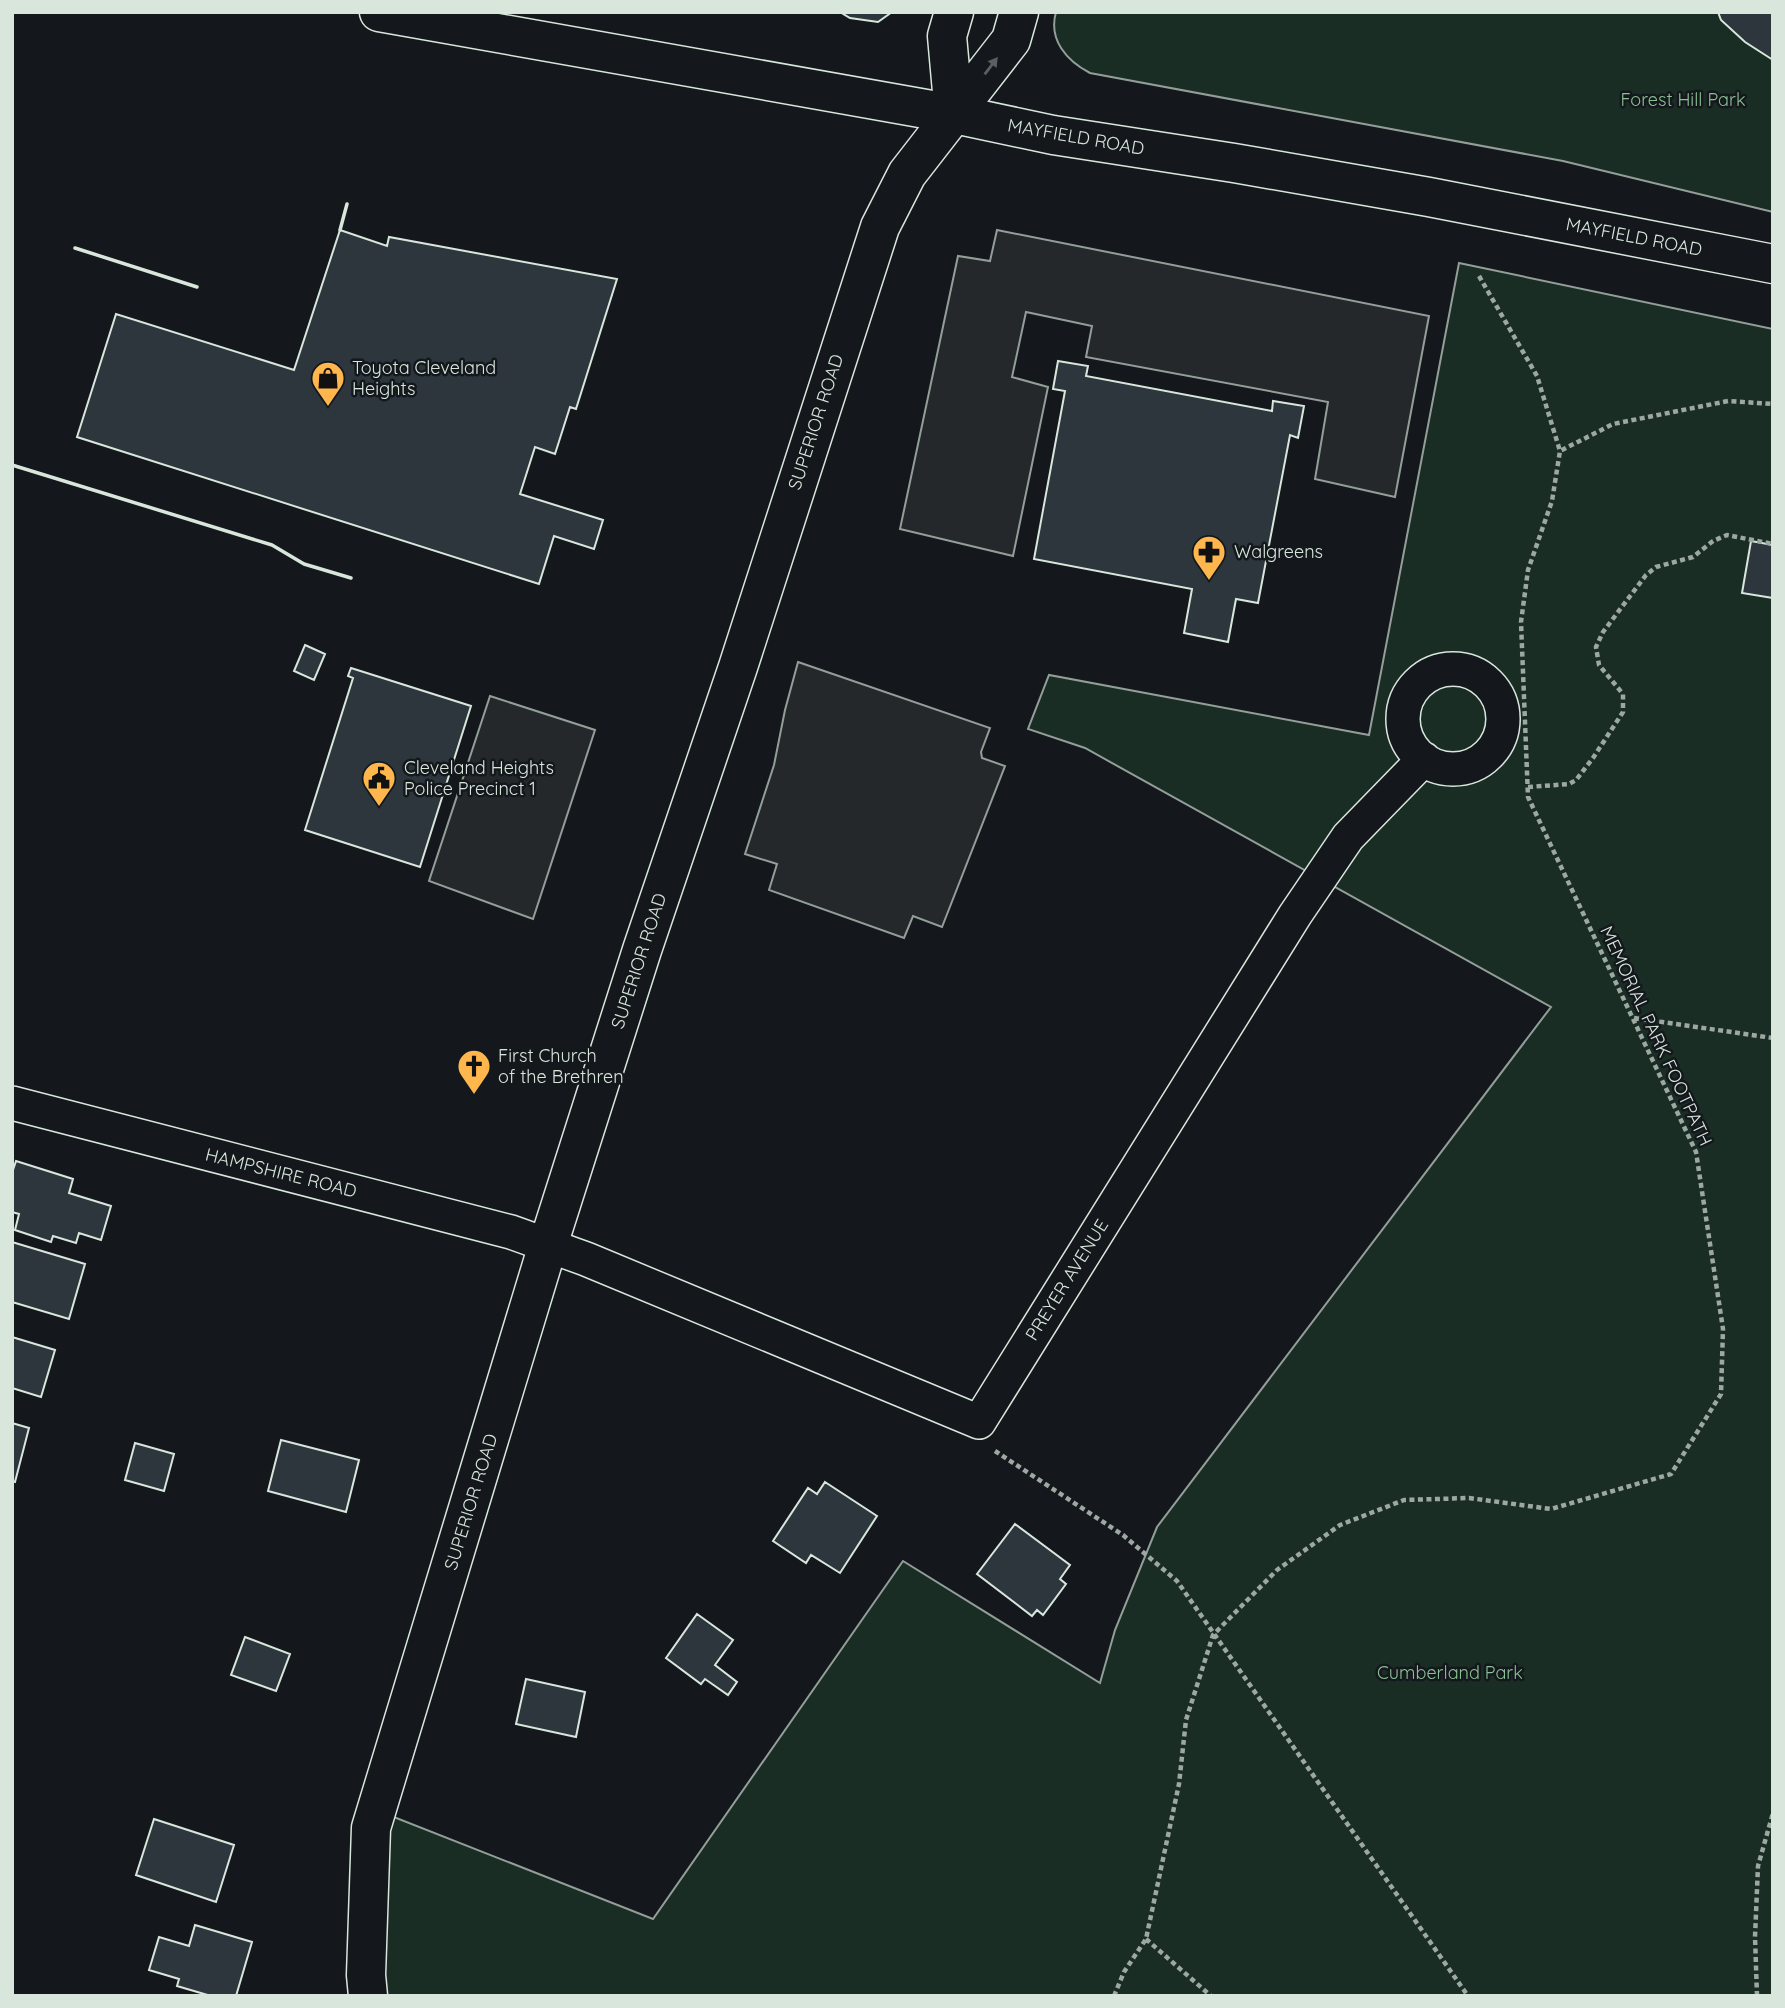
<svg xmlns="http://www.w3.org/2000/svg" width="1785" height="2008" viewBox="0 0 1785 2008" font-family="Quicksand,sans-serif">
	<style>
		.green { fill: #1a2d24; stroke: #939e99; stroke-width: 2 }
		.parking { fill: #24282b; stroke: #939e99; stroke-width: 2 }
		.building { fill: #2c363c; stroke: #d8e6dc; stroke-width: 2 }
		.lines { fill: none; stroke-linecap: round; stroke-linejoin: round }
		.street-casing { stroke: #d8e6dc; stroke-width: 36 }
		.secondary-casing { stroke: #d8e6dc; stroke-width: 41 }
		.primary-casing { stroke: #d8e6dc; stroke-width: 41 }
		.path { stroke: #9da8a2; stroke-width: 4.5; stroke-dasharray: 5 3.5; stroke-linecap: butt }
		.street { stroke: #14181c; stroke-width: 33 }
		.secondary { stroke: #14181c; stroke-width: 38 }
		.primary { stroke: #14181c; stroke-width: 38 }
		.wall { stroke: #d8e6dc; stroke-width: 3.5 }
		.oneway { fill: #59605f }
		.labels { text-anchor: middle; stroke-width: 5; stroke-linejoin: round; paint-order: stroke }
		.park-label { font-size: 18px; fill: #8ac095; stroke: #14181c }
		.street-label { font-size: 18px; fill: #d8e6dc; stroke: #14181c }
		.poi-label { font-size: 18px; fill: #d8e6dc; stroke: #14181c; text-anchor: start }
	</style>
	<rect width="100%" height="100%" fill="#14181c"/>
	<path class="green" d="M1056,12H1773V212L1563,161L1090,73C1067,61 1048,40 1056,12Z
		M1459,263L1773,329V1996H368L376,1810L653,1919L903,1561L1100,1683L1115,1630L1157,1527L1551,1007L1085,748L1028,729L1049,675L1369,735Z"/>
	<path class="parking" d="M997,230L1429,316L1395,497L1315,479L1328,402L1086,357L1092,326L1026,312L1012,377L1048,387L1013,556L900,529L958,256L990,261Z
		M798,662L990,728L981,752L982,758L1005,766L942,927L913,916L904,938L769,890L777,864L745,854L774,765L785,710Z
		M490,696L595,730L533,919L429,881Z"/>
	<path class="building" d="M840,12H892L878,22L850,18Z
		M1718,12H1773V60L1745,42L1721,20Z
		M340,230L387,246L389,237L617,279L576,409L570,407L555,454L535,447L520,494L603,520L594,549L554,536L539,584L77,437L116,314L294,370Z
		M1058,361L1088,366L1086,376L1272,411L1273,401L1304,406L1298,438L1290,435L1258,603L1236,599L1228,642L1184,633L1192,589L1034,559L1065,391L1053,389Z
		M1751,541L1773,545V598L1742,593Z
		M305,645L325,654L314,680L294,671Z
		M351,668L471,706L420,867L305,830L353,678L348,676Z
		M16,1161L73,1179L69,1193L111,1206L101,1240L79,1233L76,1243L53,1236L51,1242L15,1230L19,1214L12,1212V1173Z
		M12,1242L85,1264L69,1319L12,1302Z
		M12,1337L55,1350L41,1397L12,1388Z
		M12,1423L29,1428L15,1482L12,1481Z
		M281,1440L359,1460L346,1512L268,1491Z
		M135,1443L174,1454L164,1491L125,1480Z
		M825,1482L877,1516L840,1573L811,1555L806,1563L773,1541L808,1488L817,1494Z
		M1015,1524L1070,1565L1060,1579L1066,1584L1043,1615L1037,1610L1032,1616L977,1574Z
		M697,1614L733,1640L715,1665L737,1682L728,1695L705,1679L701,1684L666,1658Z
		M245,1637L290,1654L276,1691L231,1675Z
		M526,1679L585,1692L576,1737L516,1724Z
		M154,1819L234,1845L216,1902L136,1875Z
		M195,1925L252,1942L236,1996H211L177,1986L179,1979L149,1970L159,1937L189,1946Z"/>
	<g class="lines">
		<defs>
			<path id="street" d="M1403 719a50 50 0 1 1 100 0a50 50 0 1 1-100 0Z
				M12,1103L511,1232L586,1259L979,1422L1295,915L1348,837L1424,759"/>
			<path id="secondary" d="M954,114L947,36L954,12
				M368,1996L366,1975L371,1828L548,1245L642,950L738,667L880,227L907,174L1011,40L1019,12"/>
			<path id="primary" d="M379,12L954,114L1053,135L1234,163L1429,197L1773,264"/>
		</defs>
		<use href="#street" class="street-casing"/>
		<use href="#secondary" class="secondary-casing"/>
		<use href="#primary" class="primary-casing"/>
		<path class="path" d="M1479,276L1537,376L1560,451
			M1528,787L1569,784L1576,780L1593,758L1623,712V694L1599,665L1596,647L1603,632L1646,575L1656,567L1693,557L1713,541L1727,535L1773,544
			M1634,1018L1773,1038
			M995,1451L1123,1535L1177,1581L1468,1996
			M1146,1939L1211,1996
			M1114,1996L1124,1972L1146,1939L1179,1784L1186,1720L1213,1635L1277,1570L1340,1525L1404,1500L1469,1498L1551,1509L1671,1474L1721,1394L1723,1329L1696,1152L1528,797L1521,622L1528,570L1552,501L1560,451L1613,424L1728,401L1773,404
			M1757,1996L1755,1937L1758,1866L1773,1813"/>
		<use href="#street" class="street"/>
		<use href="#secondary" class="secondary"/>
		<use href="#primary" class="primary"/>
		<path class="wall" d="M340,230L347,204
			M75,248L197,287
			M12,465L272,545L304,564L351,578"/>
	</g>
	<defs><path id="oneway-solid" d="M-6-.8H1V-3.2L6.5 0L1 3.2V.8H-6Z" transform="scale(1.75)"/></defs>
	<use class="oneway" href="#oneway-solid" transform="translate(991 66) rotate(-53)"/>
	<defs>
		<symbol id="shop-pin" viewBox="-11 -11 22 30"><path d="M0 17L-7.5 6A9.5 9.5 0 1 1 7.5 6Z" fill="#ffb74d" stroke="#14181c"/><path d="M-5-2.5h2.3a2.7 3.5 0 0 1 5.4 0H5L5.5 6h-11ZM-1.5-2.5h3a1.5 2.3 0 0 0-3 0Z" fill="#111"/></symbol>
		<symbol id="pharmacy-pin" viewBox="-11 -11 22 30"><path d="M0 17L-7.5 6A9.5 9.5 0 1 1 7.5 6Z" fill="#ffb74d" stroke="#14181c"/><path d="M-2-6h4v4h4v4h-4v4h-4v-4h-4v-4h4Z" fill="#111"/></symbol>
		<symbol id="civic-pin" viewBox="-11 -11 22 30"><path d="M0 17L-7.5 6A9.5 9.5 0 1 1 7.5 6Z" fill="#ffb74d" stroke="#14181c"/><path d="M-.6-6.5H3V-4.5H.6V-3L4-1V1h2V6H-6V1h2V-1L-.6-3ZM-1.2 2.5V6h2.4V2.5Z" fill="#111"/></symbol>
		<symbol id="church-pin" viewBox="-11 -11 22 30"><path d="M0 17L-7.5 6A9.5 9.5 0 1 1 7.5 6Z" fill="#ffb74d" stroke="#14181c"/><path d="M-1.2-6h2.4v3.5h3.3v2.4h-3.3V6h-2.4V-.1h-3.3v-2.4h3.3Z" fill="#111"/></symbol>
	</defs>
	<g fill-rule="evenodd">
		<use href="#shop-pin" x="309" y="359" width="38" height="52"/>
		<use href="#pharmacy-pin" x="1190" y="533" width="38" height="52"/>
		<use href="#civic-pin" x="360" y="759" width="38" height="52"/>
		<use href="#church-pin" x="455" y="1047" width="38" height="52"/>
	</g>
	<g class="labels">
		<g class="park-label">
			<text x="1683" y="106">Forest Hill Park</text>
			<text x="1450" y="1679">Cumberland Park</text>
		</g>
		<g class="street-label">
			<text transform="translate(1076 137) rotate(10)" y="6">MAYFIELD ROAD</text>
			<text transform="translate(1634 237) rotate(11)" y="6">MAYFIELD ROAD</text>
			<text transform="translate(816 422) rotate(-72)" y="6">SUPERIOR ROAD</text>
			<text transform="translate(639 961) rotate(-72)" y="6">SUPERIOR ROAD</text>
			<text transform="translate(1656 1036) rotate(65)" y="6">MEMORIAL PARK FOOTPATH</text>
			<text transform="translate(281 1173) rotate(14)" y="6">HAMPSHIRE ROAD</text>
			<text transform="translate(1067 1280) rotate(-58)" y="6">PREYER AVENUE</text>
			<text transform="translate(471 1502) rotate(-73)" y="6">SUPERIOR ROAD</text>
		</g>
		<g class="poi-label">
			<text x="352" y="374">Toyota Cleveland<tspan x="352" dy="21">Heights</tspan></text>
			<text x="1234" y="558">Walgreens</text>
			<text x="404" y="774">Cleveland Heights<tspan x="404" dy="21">Police Precinct 1</tspan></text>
			<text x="498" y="1062">First Church<tspan x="498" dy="21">of the Brethren</tspan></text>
		</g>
	</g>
	<rect width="1785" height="2008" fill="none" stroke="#d8e6dc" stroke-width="28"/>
</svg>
